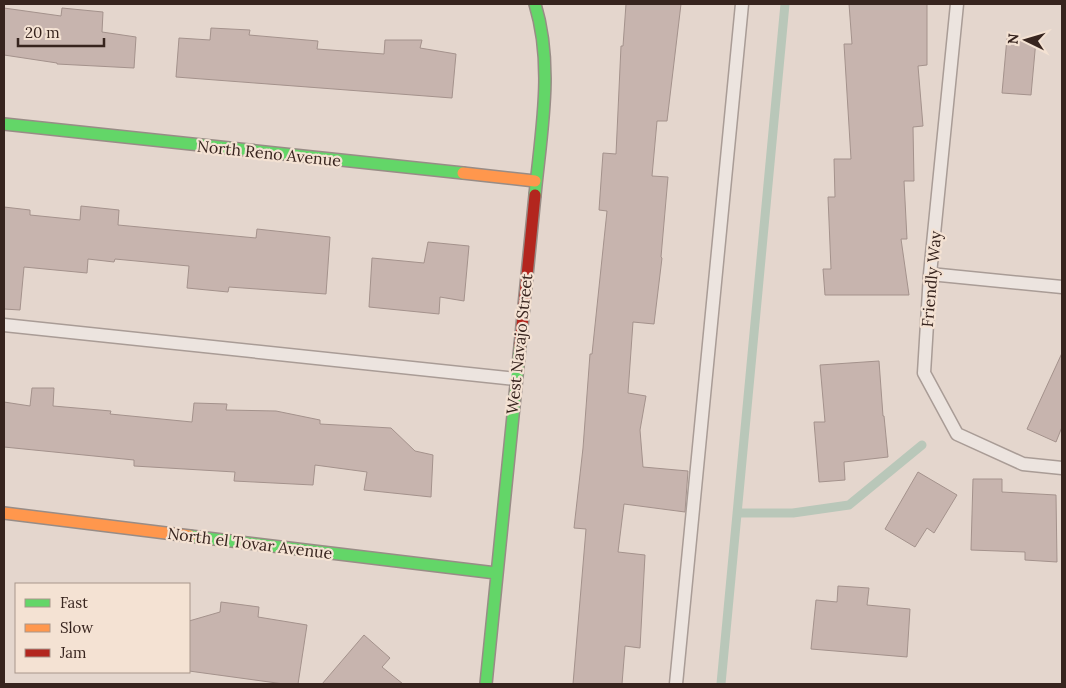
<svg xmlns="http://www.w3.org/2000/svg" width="1066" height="688" viewBox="0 0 1066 688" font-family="Lora,serif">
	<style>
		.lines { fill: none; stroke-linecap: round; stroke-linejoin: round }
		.stream { stroke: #b9c7b9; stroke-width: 9 }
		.building { fill: #c7b4ae; stroke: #a4928c }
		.lane-casing { stroke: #a99c96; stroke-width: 15 }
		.fast-casing { stroke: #988c86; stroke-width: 14 }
		.slow-casing { stroke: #988c86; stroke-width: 14 }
		.jam-casing { stroke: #988c86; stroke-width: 14 }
		.lane { stroke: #ece4df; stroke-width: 12 }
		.fast { stroke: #63d668; stroke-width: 11 }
		.slow { stroke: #ff974d; stroke-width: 11 }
		.jam { stroke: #b3261e; stroke-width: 11 }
		.labels { text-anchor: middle; stroke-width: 4.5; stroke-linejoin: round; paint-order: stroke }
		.street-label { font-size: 16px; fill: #37241e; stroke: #f4e2d3 }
	</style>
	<rect width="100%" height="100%" fill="#e4d6cd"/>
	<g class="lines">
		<path class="stream" d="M737,513H793L849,505L922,445
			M721,684L785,4"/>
	</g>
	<path class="building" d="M626,4H681L667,121H657L652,176L668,177L661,257L662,258L654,324L633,322L628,393L646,396L640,430L643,467L688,471L685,512L624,504L618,552L645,555L640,648L625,646L622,684H573L586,529L574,528L583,448L590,354H592L607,211L599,210L603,153L616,154L621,46H623Z
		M849,4H927V65L918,66L923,126L913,127L914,181H904L907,239H901L909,295H825L823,269H831L828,197H835L834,159H851L844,44H852Z
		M4,8L61,16L62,8L103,12L102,32L136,37L134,68L57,64V63L4,55Z
		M211,28L250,30L249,35L318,41L317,49L384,54L385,40H422L420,48L456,54L452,98L176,77L179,38L210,40Z
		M1007,38L1036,40L1031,95L1002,93Z
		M81,206L119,210L118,225L256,238L257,229L330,237L326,294L229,287L228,292L187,288L189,266L115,259L114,262L88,259L87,273L24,267L20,310L4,309V207L30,210V215L80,220Z
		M428,242L469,246L464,301L440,297L439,314L369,307L372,258L424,263Z
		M1062,353V427L1056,442L1027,429Z
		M879,361L883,416H884L888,457L844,462L845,480L819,482L814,422H825L820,365Z
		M32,388H54L53,406L111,411L110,414L192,422L194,403L227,404L226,410L276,411L320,420V424L391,428L415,451L433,455L431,497L364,490L367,472L315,465L313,485L234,481L235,472L134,466V460L4,447V402L30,406Z
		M918,472L957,495L934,533L927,528L915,547L885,529Z
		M973,479H1002V492L1056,495L1057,562L1025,560V552L971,550Z
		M838,586L869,588L867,605L910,609L907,657L811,649L816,600L837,602Z
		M221,602L259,607L258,617L307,625L298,684H284L189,671V621L220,612Z
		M364,635L390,658L382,667L403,684H322Z"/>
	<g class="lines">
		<defs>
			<path id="lane" d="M957,4L930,274L924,373L957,434L1023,464L1062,468
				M930,274L1062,287
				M4,325L516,379
				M676,684L742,4"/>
			<path id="fast" d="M4,124L463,173
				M535,195C541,132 554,66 535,4
				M190,536L496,573
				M486,684L520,346"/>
			<path id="slow" d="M463,173L535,181
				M4,513L190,536"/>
			<path id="jam" d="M520,346L535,195"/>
		</defs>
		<use href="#lane" class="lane-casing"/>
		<use href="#fast" class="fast-casing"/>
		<use href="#slow" class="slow-casing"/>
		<use href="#jam" class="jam-casing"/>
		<use href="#lane" class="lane"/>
		<use href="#fast" class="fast"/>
		<use href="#slow" class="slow"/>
		<use href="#jam" class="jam"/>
	</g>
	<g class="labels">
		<g class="street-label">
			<text transform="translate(269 153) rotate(6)" y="6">North Reno Avenue</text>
			<text transform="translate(931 279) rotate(-85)" y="6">Friendly Way</text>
			<text transform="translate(519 344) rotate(-84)" y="6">West Navajo Street</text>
			<text transform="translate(250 543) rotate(7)" y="6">North el Tovar Avenue</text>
		</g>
	</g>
	<rect width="1066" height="688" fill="none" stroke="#37241e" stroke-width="10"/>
	<rect x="15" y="583" width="175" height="90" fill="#f4e2d3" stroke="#a8968b"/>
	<rect x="25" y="599" width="25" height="8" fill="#63d668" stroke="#a8968b"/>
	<text x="60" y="608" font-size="15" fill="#37241e">Fast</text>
	<rect x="25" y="624" width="25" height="8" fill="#ff974d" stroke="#a8968b"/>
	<text x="60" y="633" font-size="15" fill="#37241e">Slow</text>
	<rect x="25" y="649" width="25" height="8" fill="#b3261e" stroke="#a8968b"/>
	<text x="60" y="658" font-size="15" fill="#37241e">Jam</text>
	<g transform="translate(1026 40) rotate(275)" stroke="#f4e2d3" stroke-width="4" paint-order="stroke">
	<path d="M0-4L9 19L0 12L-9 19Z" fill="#37241e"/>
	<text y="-8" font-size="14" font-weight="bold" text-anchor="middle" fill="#37241e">N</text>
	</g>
	<path d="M18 38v8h86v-8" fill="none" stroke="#37241e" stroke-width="2.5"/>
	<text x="25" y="38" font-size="15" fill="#37241e" stroke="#f4e2d3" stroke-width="4" paint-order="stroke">20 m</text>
</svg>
